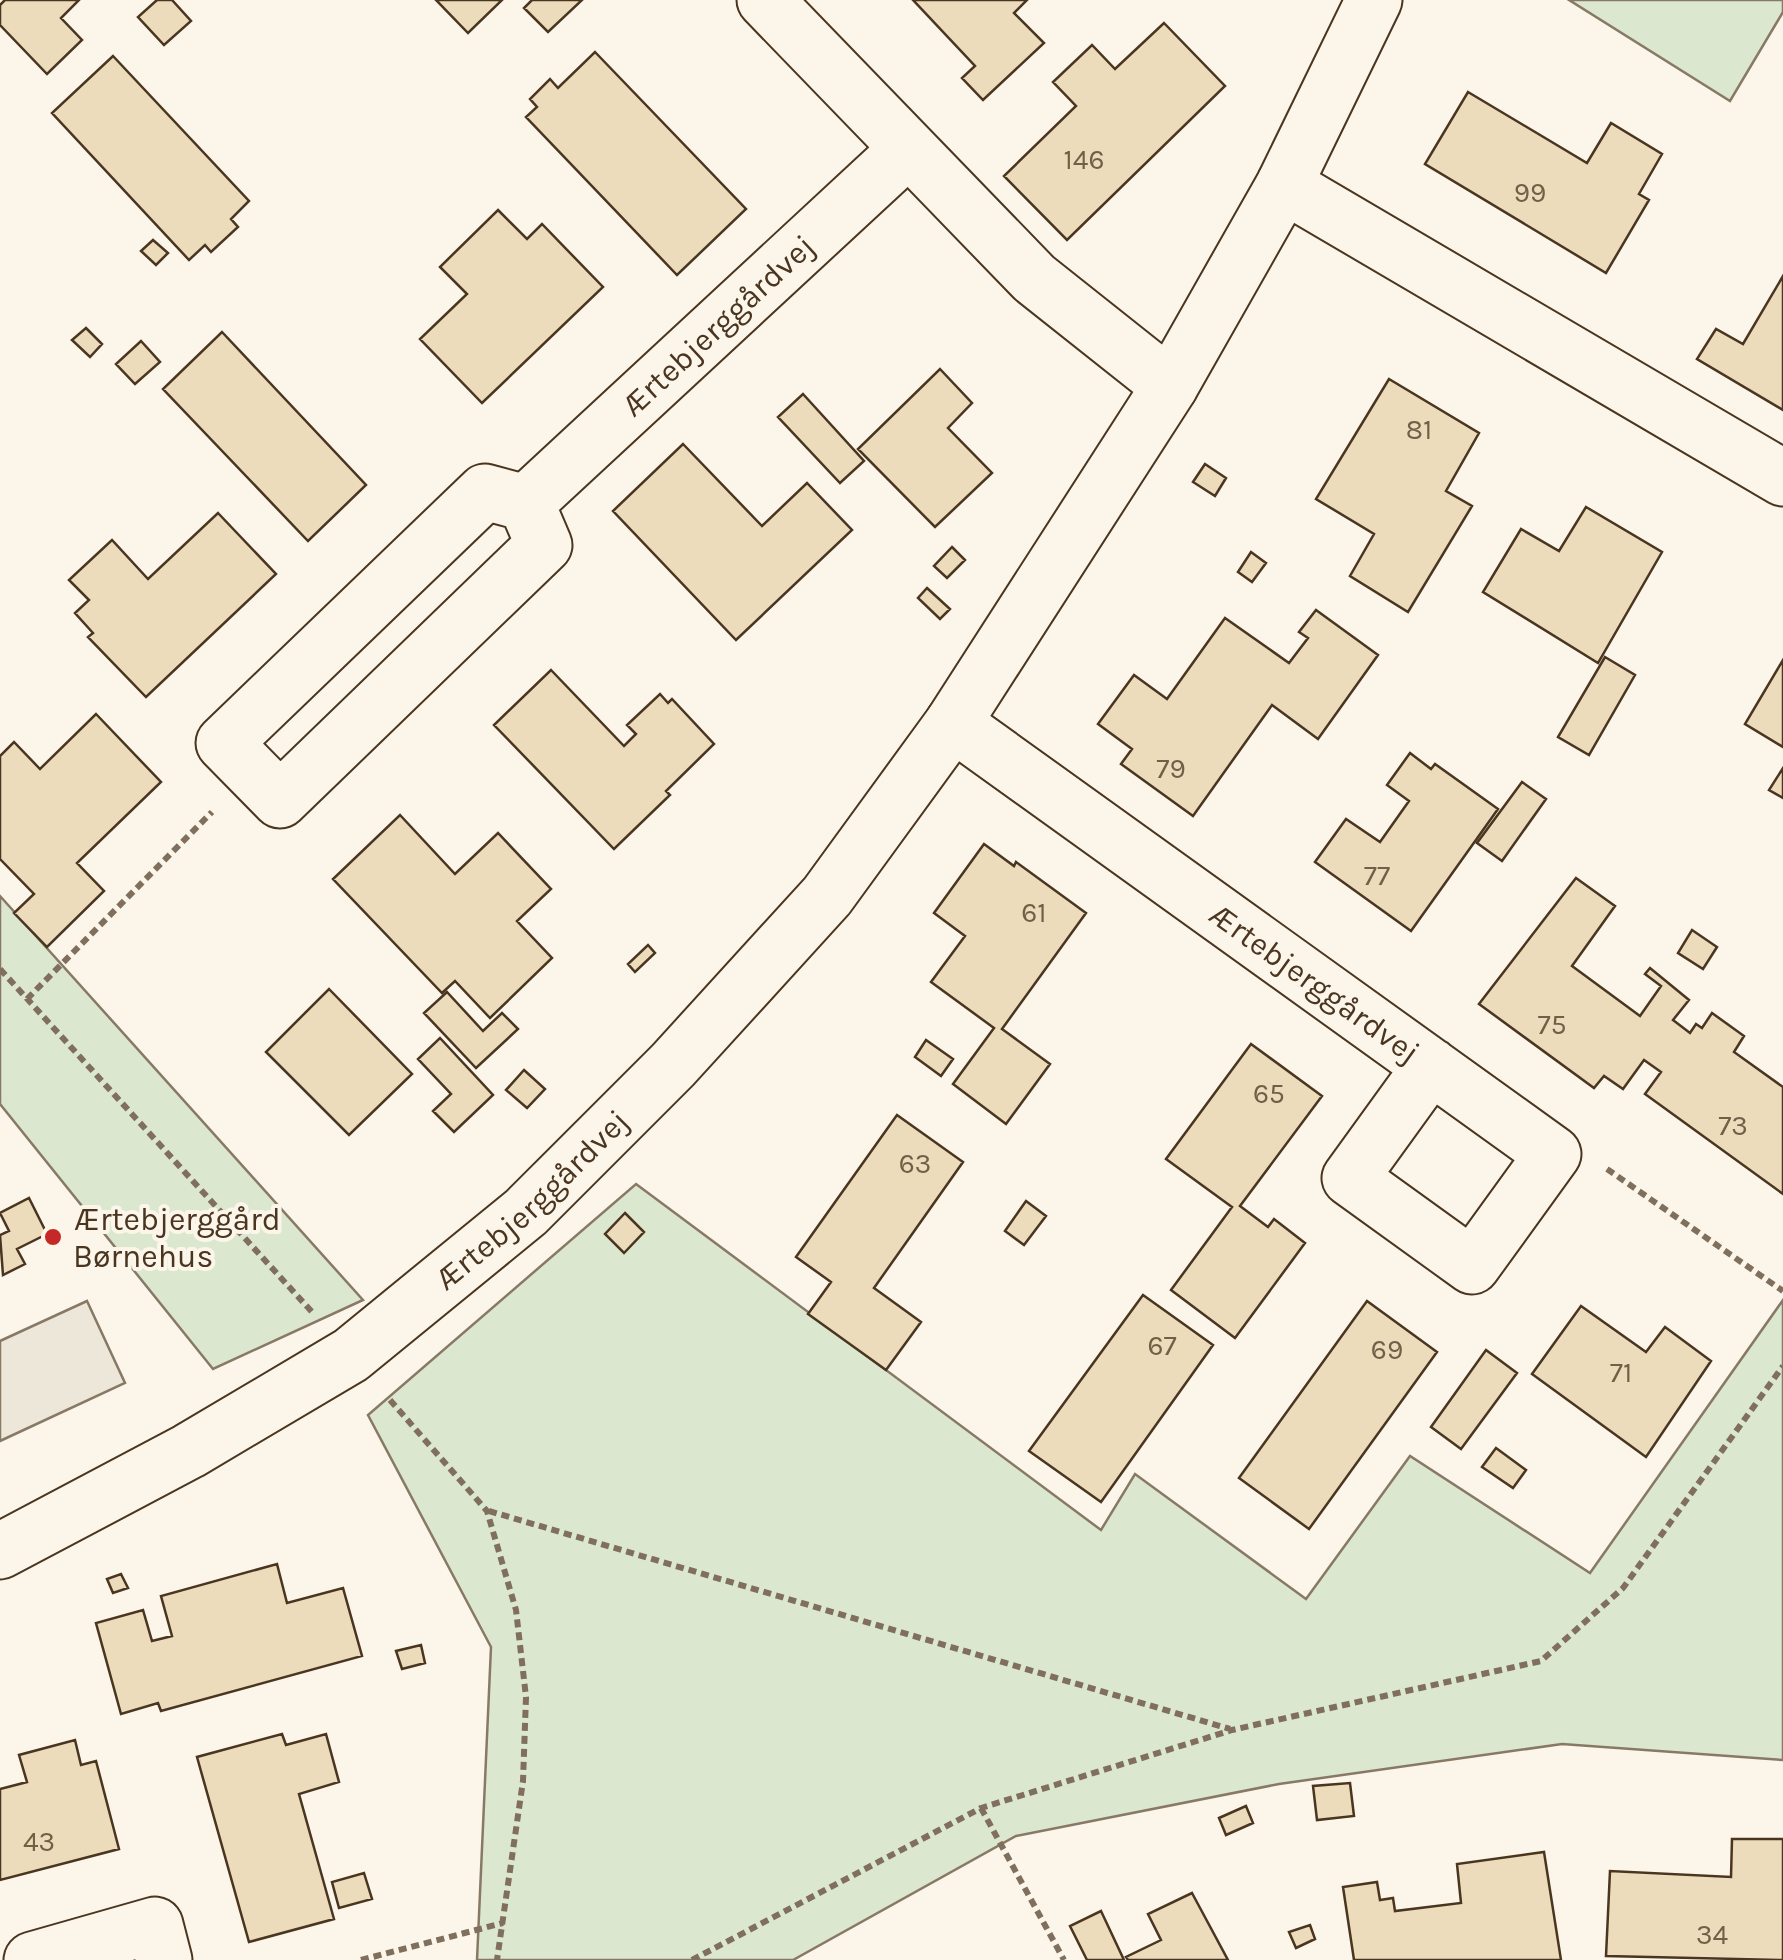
<svg xmlns="http://www.w3.org/2000/svg" width="1783" height="1960" viewBox="0 0 1783 1960" font-family="Karla,sans-serif">
	<style>
		.green { fill: #dce7d0; stroke: #887966; stroke-width: 2.5 }
		.parking { fill: #ede7d9; stroke: #887966; stroke-width: 2.5 }
		.building { fill: #ecdcbc; stroke: #4a3520; stroke-width: 2.5 }
		.lines { fill: none; stroke-linecap: round; stroke-linejoin: round }
		.street-casing { stroke: #4a3520; stroke-width: 59 }
		.path { stroke: #7f6f5c; stroke-width: 6; stroke-dasharray: 8 5; stroke-linecap: butt }
		.street { stroke: #fbf6e9; stroke-width: 55 }
		.poi-dot { fill: #c62828; stroke: #fbf6e9; stroke-width: 4 }
		.labels { text-anchor: middle; stroke-width: 8; stroke-linejoin: round; paint-order: stroke }
		.number-label { font-size: 28px; fill: #725f47 }
		.street-label { font-size: 32px; fill: #4a3520; stroke: #fbf6e9 }
		.poi-label { font-size: 32px; fill: #4a3520; stroke: #fbf6e9; text-anchor: start }
	</style>
	<rect width="100%" height="100%" fill="#fbf6e9"/>
	<path class="green" d="M1569,0H1783V12L1730,101Z
		M0,896L363,1300L213,1369L0,1104Z
		M636,1184L1101,1530L1135,1474L1306,1599L1410,1456L1590,1573L1783,1300V1760L1562,1744L1279,1784L1016,1836L793,1960H477L491,1647L368,1415Z"/>
	<path class="parking" d="M87,1301L125,1383L0,1441V1341Z"/>
	<path class="building" d="M5,0H79L61,18L82,40L47,74L0,25V5Z
		M157,0H172L191,21L164,45L138,17Z
		M436,0H502L468,33Z
		M532,0H582L548,32L524,8Z
		M913,0H1027L1014,13L1044,43L983,100L962,78L975,66Z
		M1164,23L1225,86L1067,240L1004,176L1076,106L1053,82L1092,45L1115,69Z
		M595,52L746,209L677,275L526,117L537,107L530,99L550,79L558,88Z
		M113,56L249,201L231,219L238,227L211,252L205,245L189,260L52,113Z
		M1468,92L1587,163L1611,123L1662,154L1639,194L1649,200L1606,273L1425,164Z
		M498,210L527,239L542,224L603,287L482,403L420,339L467,294L440,267Z
		M153,240L168,253L156,265L141,251Z
		M1783,276V410L1697,359L1716,329L1743,344Z
		M86,328L102,344L90,357L72,340Z
		M222,332L366,485L308,541L163,389Z
		M141,341L160,362L135,384L116,364Z
		M940,369L972,403L948,428L992,473L935,527L858,449Z
		M1389,379L1479,433L1446,491L1472,506L1408,612L1350,576L1374,534L1316,499Z
		M803,394L864,461L840,483L778,417Z
		M683,444L762,526L807,483L852,530L736,640L613,511Z
		M1205,464L1226,478L1215,496L1193,482Z
		M1586,507L1662,552L1598,663L1483,592L1521,529L1559,551Z
		M218,513L276,574L146,697L88,637L93,633L75,613L89,600L69,580L112,540L148,579Z
		M952,547L965,560L947,578L934,566Z
		M1251,552L1266,563L1252,582L1238,572Z
		M927,588L950,609L940,619L918,598Z
		M1316,610L1378,655L1318,739L1272,705L1193,816L1121,764L1132,749L1098,724L1134,675L1167,699L1225,618L1289,663L1308,638L1299,632Z
		M1605,657L1635,675L1589,755L1558,737Z
		M1783,660V747L1745,724Z
		M551,670L624,746L636,734L627,725L660,694L668,703L672,699L714,744L666,791L670,795L614,849L494,725Z
		M96,714L161,782L77,863L104,891L47,947L14,913L34,894L0,859V756L14,742L40,769Z
		M1410,753L1431,769L1435,764L1498,809L1411,931L1315,862L1346,819L1380,842L1409,801L1387,785Z
		M1783,768V798L1769,790Z
		M1522,782L1546,799L1502,861L1477,843Z
		M400,815L455,874L498,833L551,889L517,921L552,958L490,1018L455,981L442,993L333,879Z
		M984,844L1014,866L1016,862L1086,913L1002,1029L1050,1064L1006,1124L953,1084L994,1028L931,982L965,936L934,913Z
		M1576,878L1615,906L1572,966L1640,1016L1661,986L1645,974L1650,968L1689,1000L1673,1020L1690,1033L1696,1024L1702,1028L1712,1013L1744,1036L1734,1052L1783,1087V1194L1645,1094L1661,1072L1644,1060L1623,1089L1604,1076L1594,1088L1479,1004Z
		M1692,930L1717,947L1703,969L1678,953Z
		M648,945L655,953L635,972L628,964Z
		M329,989L412,1074L349,1135L266,1052Z
		M447,992L483,1031L502,1013L518,1029L476,1068L424,1013Z
		M440,1038L493,1095L454,1132L433,1111L451,1094L418,1059Z
		M926,1040L953,1059L941,1076L915,1057Z
		M1251,1044L1322,1096L1240,1206L1268,1227L1274,1219L1305,1243L1235,1338L1171,1290L1232,1207L1166,1159Z
		M524,1070L545,1089L527,1108L506,1090Z
		M897,1115L963,1162L874,1288L921,1322L886,1370L808,1314L831,1282L796,1257Z
		M29,1198L47,1234L17,1249L25,1264L3,1275L0,1235L9,1231L0,1213Z
		M1026,1201L1046,1216L1024,1245L1005,1231Z
		M625,1213L644,1232L624,1253L605,1234Z
		M1143,1295L1213,1345L1101,1502L1029,1451Z
		M1367,1301L1437,1352L1309,1529L1239,1478Z
		M1581,1306L1646,1352L1665,1327L1711,1361L1646,1457L1532,1374Z
		M1486,1350L1517,1373L1461,1449L1431,1427Z
		M1496,1448L1526,1470L1513,1488L1482,1467Z
		M277,1564L287,1603L343,1588L362,1656L161,1711L158,1703L121,1714L96,1623L143,1610L152,1641L172,1636L161,1596Z
		M121,1574L128,1588L113,1593L107,1579Z
		M421,1645L425,1663L402,1669L396,1651Z
		M282,1734L286,1745L326,1734L339,1782L299,1794L334,1919L249,1942L197,1757Z
		M75,1740L81,1765L96,1761L119,1849L0,1880V1789L27,1782L19,1755Z
		M1350,1783L1354,1816L1317,1820L1313,1786Z
		M1246,1806L1253,1823L1226,1835L1219,1818Z
		M1732,1839H1783V1960L1606,1956L1610,1871L1731,1877Z
		M1544,1852L1561,1960H1354L1343,1887L1377,1882L1380,1900L1393,1898L1395,1911L1461,1903L1457,1864Z
		M364,1873L372,1899L339,1908L332,1882Z
		M1192,1893L1228,1960H1128L1126,1957L1161,1940L1148,1914Z
		M1101,1911L1124,1960H1087L1070,1926Z
		M1310,1925L1315,1939L1296,1948L1289,1932Z"/>
	<g class="lines">
		<defs>
			<g id="street">
				<path d="M765,0L1034,278L1170,386"/>
				<path d="M1284,185L1783,478"/>
				<path id="s1" d="M526,503L544,545L280,800L224,743L485,492L526,503L907,150"/>
				<path id="s2" d="M953,723L1553,1154L1472,1266L1350,1178L1431,1066"/>
				<path id="s3" d="M0,1551L189,1451L351,1355L526,1212L673,1065L827,896L953,723L1170,386L1284,185L1374,0"/>
				<path d="M32,1960L155,1925L164,1960"/>
			</g>
		</defs>
		<use href="#street" class="street-casing"/>
		<path class="path" d="M0,969L312,1312
			M27,999L212,812
			M1607,1169L1783,1291
			M390,1400L487,1511L516,1610L526,1697L523,1781L497,1960
			M489,1511L1230,1729
			M981,1808L1064,1960
			M361,1960L503,1923
			M692,1960L981,1808L1232,1730L1541,1661L1623,1588L1783,1366"/>
		<use href="#street" class="street"/>
	</g>
	<circle class="poi-dot" cx="53" cy="1237" r="10"/>
	<g class="labels">
		<g class="number-label">
			<text x="1084" y="169">146</text>
			<text x="1530" y="202">99</text>
			<text x="1419" y="439">81</text>
			<text x="1171" y="778">79</text>
			<text x="1377" y="885">77</text>
			<text x="1034" y="922">61</text>
			<text x="1552" y="1034">75</text>
			<text x="1269" y="1103">65</text>
			<text x="1733" y="1135">73</text>
			<text x="915" y="1173">63</text>
			<text x="1162" y="1355">67</text>
			<text x="1387" y="1359">69</text>
			<text x="1621" y="1382">71</text>
			<text x="39" y="1851">43</text>
			<text x="1712" y="1944">34</text>
		</g>
		<g class="street-label">
			<text dy="11" stroke="none"><textPath href="#s1" startOffset="1158">Ærtebjerggårdvej</textPath></text>
			<text dy="11" stroke="none"><textPath href="#s2" startOffset="445">Ærtebjerggårdvej</textPath></text>
			<text dy="11" stroke="none"><textPath href="#s3" startOffset="640">Ærtebjerggårdvej</textPath></text>
		</g>
		<g class="poi-label">
			<text x="73" y="1230">Ærtebjerggård<tspan x="73" dy="37">Børnehus</tspan></text>
		</g>
	</g>
</svg>
